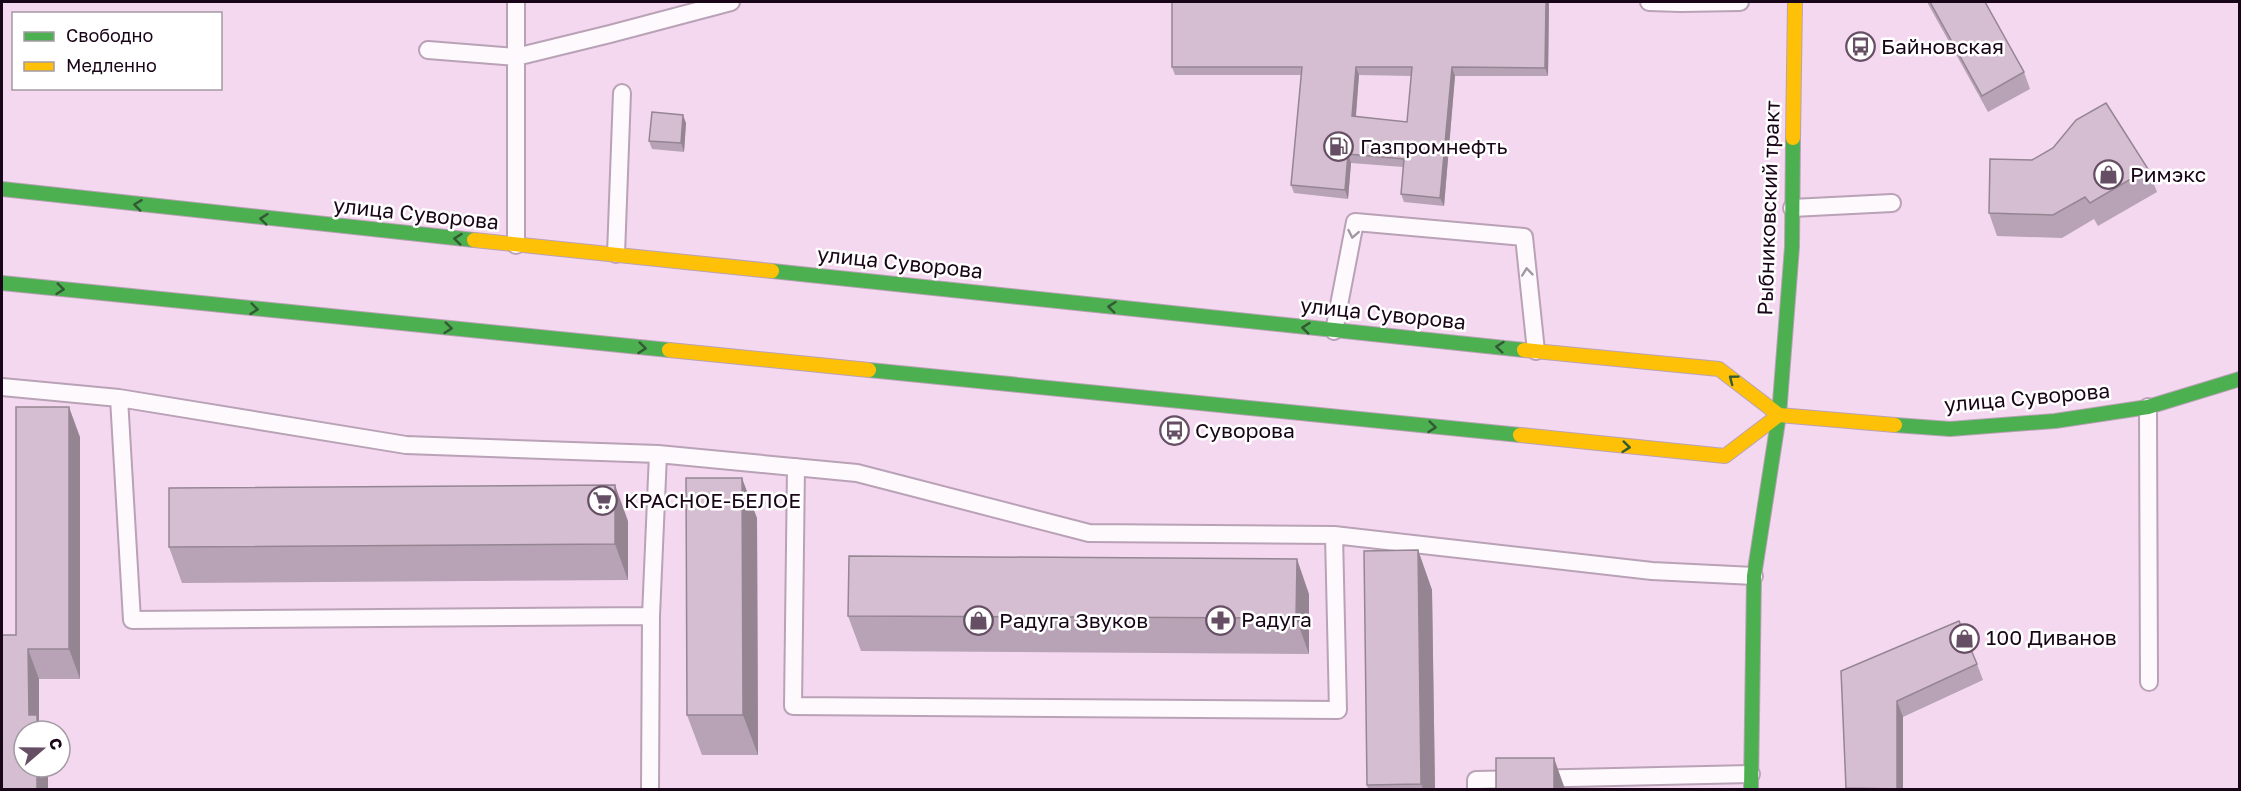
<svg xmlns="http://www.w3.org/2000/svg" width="2241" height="791" viewBox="0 0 2241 791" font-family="'Golos Text',sans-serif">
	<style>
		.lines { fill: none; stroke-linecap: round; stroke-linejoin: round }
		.lane-casing { stroke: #b9a1b6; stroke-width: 20 }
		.fast-casing { stroke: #b9a1b6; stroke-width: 16 }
		.slow-casing { stroke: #b9a1b6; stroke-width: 16 }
		.lane { stroke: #fdf9fd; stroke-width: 16 }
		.fast { stroke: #4caf50; stroke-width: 14 }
		.slow { stroke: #ffc107; stroke-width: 14 }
		.wall { fill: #b7a3b5; fill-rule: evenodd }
		.shaded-wall { fill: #958593 }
		.building { fill: #d5bed2; stroke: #958593; stroke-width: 1.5; fill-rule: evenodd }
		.oneway { stroke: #325a34 }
		.oneway2 { stroke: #a297a1 }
		.labels { text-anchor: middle; stroke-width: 5; stroke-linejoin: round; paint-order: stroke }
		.poi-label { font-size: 21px; fill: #190518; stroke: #fff; text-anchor: start }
		.street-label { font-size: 21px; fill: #190518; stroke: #fff }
	</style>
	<rect width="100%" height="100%" fill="#f4d8f0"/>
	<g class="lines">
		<defs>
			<path id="lane" d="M516,2V245
				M1649,2L1681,3L1740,2
				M428,50L516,57L610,34L731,2
				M1792,208L1892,203
				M616,254L622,93
				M1334,331L1355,222L1524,237L1536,351
				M2,387L119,398L406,445L658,454L857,473L1089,533L1334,535L1652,571L1754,576
				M119,398L132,620L651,616L658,454
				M2148,407L2149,682
				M796,467L793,706L1338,710L1334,535
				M650,790L651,616
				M1476,790V780L1751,774"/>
			<path id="fast" d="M2,189L474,240
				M772,271L1524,350
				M2,283L669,350
				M869,370L1520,435
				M1895,425L1950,429L2055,421L2148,407L2240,379
				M1751,790L1754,576L1779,415L1792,247L1793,138"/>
			<path id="slow" d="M1793,138L1795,2
				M474,240L772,271
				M669,350L869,370
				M1524,350L1719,369L1779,415L1895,425
				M1520,435L1725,456L1779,415"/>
		</defs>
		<use href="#lane" class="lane-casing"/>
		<use href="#fast" class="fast-casing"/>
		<use href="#slow" class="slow-casing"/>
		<use href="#lane" class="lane"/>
		<use href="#fast" class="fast"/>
		<use href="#slow" class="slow"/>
	</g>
	<path class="wall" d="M1172,2H1549L1548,76H1455L1444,206L1404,202L1401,194L1403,167L1351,163L1348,199L1294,193L1291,185L1301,75H1175L1172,67ZM1359,75L1411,76L1407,122L1356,117Z
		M1927,2H1985L2024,72L2030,89L1988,112Z
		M686,123L684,152L652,149L649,141Z
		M2148,169L2157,192L2098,226L2094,219L2062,238L1997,236L1989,213Z
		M80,437V679H39V722L48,767V789H2L16,635Z
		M757,518L758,755H702L687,715Z
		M628,521V580L182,583L169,547Z
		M1418,550L1432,590L1435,789H1368L1367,785Z
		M1309,594V654L861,651L848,616Z
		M1977,664L1983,680L1903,717V789H1846L1841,671Z"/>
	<path class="shaded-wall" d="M1546,2H1549L1548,76L1545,68Z
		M1356,67L1359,75L1355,125L1352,116Z
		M1452,67L1455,76L1444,206L1440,198Z
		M683,115L686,123L684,152L681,143Z
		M1348,154L1351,163L1348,199L1345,190Z
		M69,407L80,437V679L69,649Z
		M742,478L757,518L758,755L743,715Z
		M615,485L628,521V580L615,544Z
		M1418,550L1432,590L1435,789H1423L1421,784Z
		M1297,559L1309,594V654L1296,618Z
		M28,649L39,679V722L43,731H35L29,715Z
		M1897,701L1903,717V789H1897Z
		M1554,758L1565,789H1554Z
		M37,767H48V789H37Z"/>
	<path class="building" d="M1172,2H1546L1545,68L1452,67L1440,198L1401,194L1404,159L1348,154L1345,190L1291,185L1302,67H1172ZM1356,67H1412L1407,122L1352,116Z
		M1930,2H1985L2024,72L1982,96Z
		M2106,103L2148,169L2090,203L2085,197L2053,215L1989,213L1990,159L2032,160L2053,148L2076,120Z
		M652,112L683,115L681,143L649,141Z
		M16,407H69V649H28L29,715H37V731H24V767H37V789H2V635H16Z
		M686,478H742L743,715H687Z
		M615,485V544L169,547V488Z
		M1418,550L1421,784L1367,785L1364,551Z
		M849,556L1297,559L1296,618L848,616Z
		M1959,621L1977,664L1897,701V789L1846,788L1841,671Z
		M1496,758H1554V789H1496Z"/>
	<defs><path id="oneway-chevron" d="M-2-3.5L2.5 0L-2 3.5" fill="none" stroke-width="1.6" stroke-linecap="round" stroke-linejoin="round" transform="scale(1.5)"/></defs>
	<g class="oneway">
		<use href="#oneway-chevron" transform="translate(138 205) rotate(-173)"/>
		<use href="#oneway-chevron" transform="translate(264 219) rotate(-174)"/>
		<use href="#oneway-chevron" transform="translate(458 239) rotate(-174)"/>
		<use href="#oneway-chevron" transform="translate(60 289) rotate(6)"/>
		<use href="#oneway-chevron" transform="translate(1112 307) rotate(-174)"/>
		<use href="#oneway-chevron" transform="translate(254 309) rotate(6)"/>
		<use href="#oneway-chevron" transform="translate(448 328) rotate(6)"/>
		<use href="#oneway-chevron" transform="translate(1306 328) rotate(-174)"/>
		<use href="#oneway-chevron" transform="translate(1500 347) rotate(-174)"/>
		<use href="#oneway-chevron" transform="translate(642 348) rotate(6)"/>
		<use href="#oneway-chevron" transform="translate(1733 379) rotate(-143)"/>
		<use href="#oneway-chevron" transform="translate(1432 427) rotate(6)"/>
		<use href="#oneway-chevron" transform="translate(1626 447) rotate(6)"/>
	</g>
	<g class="oneway2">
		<use href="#oneway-chevron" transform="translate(1353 234) rotate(101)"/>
		<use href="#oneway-chevron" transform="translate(1527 272) rotate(-96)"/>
	</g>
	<defs>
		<symbol id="bus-ring" viewBox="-11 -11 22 22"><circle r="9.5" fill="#fff" stroke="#664f64" stroke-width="1.5"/><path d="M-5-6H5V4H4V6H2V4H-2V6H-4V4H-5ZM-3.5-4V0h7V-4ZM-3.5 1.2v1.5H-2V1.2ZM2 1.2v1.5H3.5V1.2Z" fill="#664f64"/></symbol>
		<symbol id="fuel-ring" viewBox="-11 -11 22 22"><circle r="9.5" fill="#fff" stroke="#664f64" stroke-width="1.5"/><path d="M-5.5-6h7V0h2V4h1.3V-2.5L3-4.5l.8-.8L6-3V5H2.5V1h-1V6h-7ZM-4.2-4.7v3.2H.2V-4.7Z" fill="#664f64"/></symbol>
		<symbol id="shop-ring" viewBox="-11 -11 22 22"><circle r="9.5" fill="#fff" stroke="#664f64" stroke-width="1.5"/><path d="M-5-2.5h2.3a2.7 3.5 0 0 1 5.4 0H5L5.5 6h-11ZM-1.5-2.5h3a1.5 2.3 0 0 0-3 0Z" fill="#664f64"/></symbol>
		<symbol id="supermarket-ring" viewBox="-11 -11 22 22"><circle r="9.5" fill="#fff" stroke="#664f64" stroke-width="1.5"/><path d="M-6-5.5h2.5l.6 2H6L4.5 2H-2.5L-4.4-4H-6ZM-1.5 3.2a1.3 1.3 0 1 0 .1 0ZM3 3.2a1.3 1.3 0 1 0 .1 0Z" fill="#664f64"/></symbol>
		<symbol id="pharmacy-ring" viewBox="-11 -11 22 22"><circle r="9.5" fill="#fff" stroke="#664f64" stroke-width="1.5"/><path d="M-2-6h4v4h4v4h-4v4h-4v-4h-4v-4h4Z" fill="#664f64"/></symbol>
	</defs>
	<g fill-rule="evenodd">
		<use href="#bus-ring" x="1844" y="30" width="33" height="33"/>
		<use href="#fuel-ring" x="1322" y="130" width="33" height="33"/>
		<use href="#shop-ring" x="2092" y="158" width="33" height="33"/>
		<use href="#bus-ring" x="1158" y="414" width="33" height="33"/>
		<use href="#supermarket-ring" x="586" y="484" width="33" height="33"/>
		<use href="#pharmacy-ring" x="1204" y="604" width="33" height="33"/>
		<use href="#shop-ring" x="962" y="604" width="33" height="33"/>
		<use href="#shop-ring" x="1948" y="622" width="33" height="33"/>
	</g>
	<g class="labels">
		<g class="poi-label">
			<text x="1881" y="54">Байновская</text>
			<text x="1360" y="154">Газпромнефть</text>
			<text x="2130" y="182">Римэкс</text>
			<text x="1195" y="438">Суворова</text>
			<text x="624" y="508">КРАСНОЕ-БЕЛОЕ</text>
			<text x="1241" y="627">Радуга</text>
			<text x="999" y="628">Радуга Звуков</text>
			<text x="1986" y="645">100 Диванов</text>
		</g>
		<g class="street-label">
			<text transform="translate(1769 208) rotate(-88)" y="7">Рыбниковский тракт</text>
			<text transform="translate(416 214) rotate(6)" y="7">улица Суворова</text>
			<text transform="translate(900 263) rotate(6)" y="7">улица Суворова</text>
			<text transform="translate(1383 314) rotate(6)" y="7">улица Суворова</text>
			<text transform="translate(2027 398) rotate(-5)" y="7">улица Суворова</text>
		</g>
	</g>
	<rect width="2241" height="791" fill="none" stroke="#190518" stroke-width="6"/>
	<rect x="12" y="12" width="210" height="78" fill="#ffffff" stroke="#a39ba3" stroke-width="1.5"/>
	<rect x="24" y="32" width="30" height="9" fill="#4caf50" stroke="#a39ba3" stroke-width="1.5"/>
	<text x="66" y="42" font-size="18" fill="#190518">Свободно</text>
	<rect x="24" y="62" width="30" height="9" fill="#ffc107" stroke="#a39ba3" stroke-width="1.5"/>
	<text x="66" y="72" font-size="18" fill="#190518">Медленно</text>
	<g transform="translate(42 749) rotate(70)"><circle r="28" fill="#ffffff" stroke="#a39ba3" stroke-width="1.5"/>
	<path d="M0-4.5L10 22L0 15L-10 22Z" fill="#664f64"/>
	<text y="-9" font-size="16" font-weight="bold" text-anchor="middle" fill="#190518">С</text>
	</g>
</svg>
